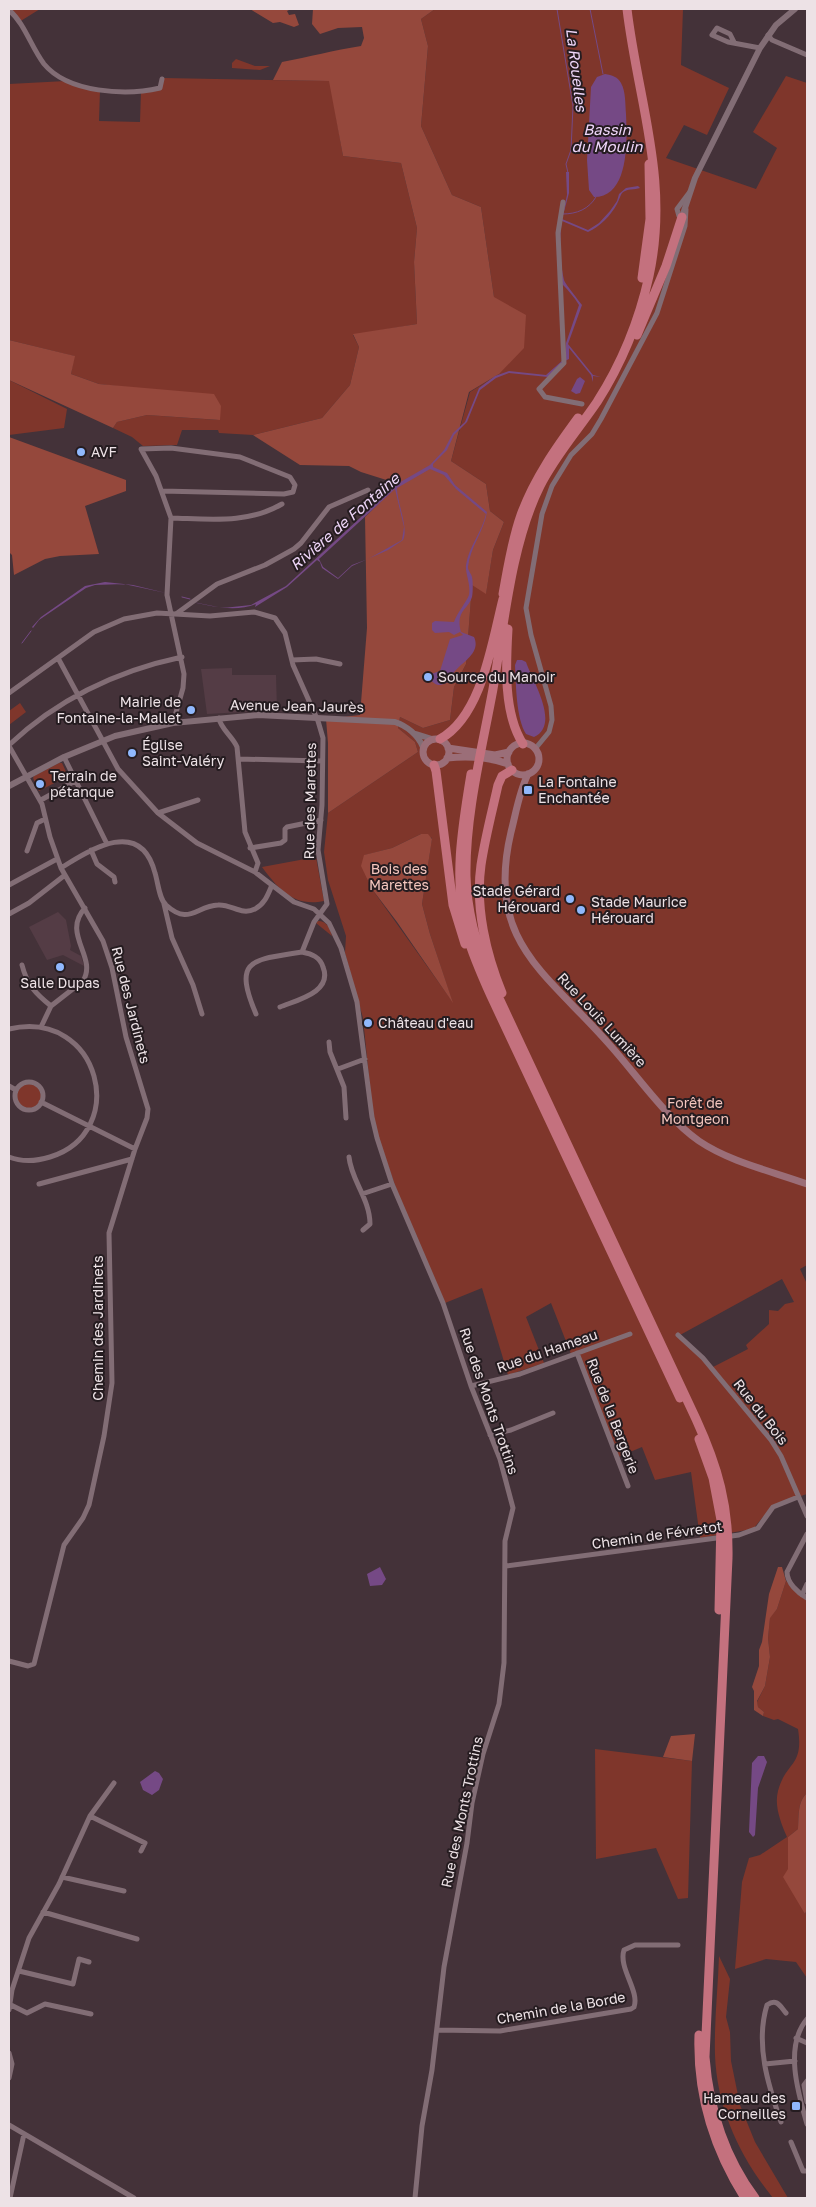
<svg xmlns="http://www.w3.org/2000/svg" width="816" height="2207" viewBox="0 0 816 2207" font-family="'Golos Text',sans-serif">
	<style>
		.built { fill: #543c45 }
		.green { fill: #7f362b; fill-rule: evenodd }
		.forest { fill: #95483c }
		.water { fill: #754985; fill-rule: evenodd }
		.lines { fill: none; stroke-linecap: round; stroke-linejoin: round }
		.stream { stroke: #754985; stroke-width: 1 }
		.minor { stroke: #826d75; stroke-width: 5 }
		.tertiary { stroke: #826d75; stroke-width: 6 }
		.secondary { stroke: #9b6e78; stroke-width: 7 }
		.trunk { stroke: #c4717e; stroke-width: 9 }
		.poi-dot { fill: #90b8fd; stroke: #251c20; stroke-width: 2 }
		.labels { text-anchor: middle; stroke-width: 4; stroke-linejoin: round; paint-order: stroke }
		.poi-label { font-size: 14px; fill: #ede2e6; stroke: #251c20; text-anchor: start }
		.street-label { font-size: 14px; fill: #ede2e6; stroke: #251c20 }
		.park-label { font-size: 14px; fill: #f5c6be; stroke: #251c20 }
		.water-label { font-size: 15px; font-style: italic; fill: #efd6f9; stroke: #251c20 }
	</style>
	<rect width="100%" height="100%" fill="#443239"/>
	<path class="built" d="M232,668V675H276L277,710L207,714L201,669Z
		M58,912L66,920L71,946L70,950L81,956L84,966L63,955L47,960L29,927Z"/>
	<path class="green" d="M9,9H40L19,22Z
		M435,9H683L681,65L729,88L707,135L684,125L666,158L756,189L777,148L753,132L786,76L807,83V1265L800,1269L807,1284V1494L773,1505L753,1529L700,1538L691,1472L655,1480L642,1447L618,1457L577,1352L571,1354L551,1303L526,1317L544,1363L508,1375L482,1288L445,1303L402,1205L378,1137L373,1117L363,1018L345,953L346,936L328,880L324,852L328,813L418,752L415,742L398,728L400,717L423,728L450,720L454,687L466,664L472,584L486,593L493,550L504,522L490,511L486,484L451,461L470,392L499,374L494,297L481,207L452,195L421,126L428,46L421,19ZM421,834L432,838L422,904L430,934L452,1001L372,889L365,855L392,848ZM782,1279L794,1302L785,1304L778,1311L769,1310V1324L746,1345L748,1349L713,1367L680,1335Z
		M236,59L255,66H270L260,70L232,68V63Z
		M163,78L330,81L343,156L401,163L417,228L414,262L417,324L353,335L359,347L350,385L322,418L253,435L219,433L218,430H182L177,445L143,446L132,437L113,428L117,422L147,415L219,420L134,388L99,384L71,374L74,356L9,340V84L66,81L100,90L99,121L140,122L141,91L160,88Z
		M9,380L67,409L64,428L9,435Z
		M20,703L26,712L9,725V711Z
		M59,763H62L68,776L39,791L33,778L34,776Z
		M316,857L324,901C294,907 279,890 262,867Z
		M318,921C327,921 330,928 332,936L316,923Z
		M17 1096a12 12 0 1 1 24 0a12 12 0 1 1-24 0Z
		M786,1581L807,1595V1793C797,1802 799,1817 798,1829L788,1837V1869L805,1914L807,1909V1978L796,1962L766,1959L735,1969L742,1882L749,1858L760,1855L787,1837C781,1823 774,1806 778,1791C786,1761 804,1767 798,1729L778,1719L774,1720L763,1716L764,1712L758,1707L757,1702L765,1686L770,1657L768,1638L770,1617L777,1609Z
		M595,1749L692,1761L688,1898L678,1899L656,1848L596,1859Z
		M719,1956L730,1979L726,2017L730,2032L731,2061L740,2105L755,2142L788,2198H773C740,2157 717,2109 715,2055C714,2022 718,1988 719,1956Z"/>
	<path class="forest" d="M250,9H291L287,11L289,15L295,14L299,25L294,27L280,22L273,23Z
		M313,9H435L421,19L428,46L421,126L452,195L481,207L494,297L526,315L524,348L499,374L469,392L451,461L486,484L490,511L504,522L493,550L486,594L472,585L466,664L454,687L450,720L423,728L400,717L398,728L415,742L418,752L328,813V743L326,719L360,715L367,628L365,517L399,484L361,472L349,466L300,465L253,435L322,418L350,385L359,347L353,334L417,324L414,262L417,228L401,163L343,156L329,81L273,80L282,62C309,57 334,50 361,46L364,38L362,27L338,28L320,34L312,24Z
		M9,340L75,356L71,374L99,384L214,394L221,406L220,420L147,415L117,422L113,428L9,380Z
		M9,437L126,480V491L85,506L99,554L60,556L45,559L14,575L12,555L9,552Z
		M421,834H428L432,839L422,904L430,934L453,1003L397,922L372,889L361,866L364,855L392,848Z
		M778,1567H782L786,1581L777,1609L770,1618L768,1638L770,1657L765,1686L757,1701L758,1707L764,1712L763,1716L754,1710V1691L752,1687L759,1666V1650L762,1642L769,1594Z
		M695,1734L692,1761L663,1757L671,1736Z
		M807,1793V1909L805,1914L783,1877L788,1869V1837L798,1829C799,1817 797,1802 807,1793Z"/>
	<path class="water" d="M605,74C612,75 618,77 621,83C626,92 625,104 626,114C627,138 630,197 594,197L589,190L587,160L591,87L597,77Z
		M566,172H569V193L562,219L588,230L599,223L610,211L617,201L619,194L626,188L638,186L640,188C635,190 627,188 622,193C620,196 619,200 617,204C611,215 600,227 588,232L562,221C559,237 560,264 564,280C564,282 579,301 582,305L568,344L593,375L601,377L593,376V382L591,375L569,348V359L565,361L566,343L579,305C574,297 569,291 562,284L558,235L567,195Z
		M563,360V363L548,377L509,373L496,378L480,390L467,422L454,435L447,450L433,464V467L447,473L455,485L487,512C484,531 470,547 468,567C468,571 471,573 472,577C473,581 473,592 472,597C468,610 455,611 461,632L474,637C481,652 464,661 456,670C453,672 452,677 451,681C432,690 438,681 425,679V676L440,671L450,639L463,635L460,632L454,635L449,632L435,633L432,630V623L435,621L454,622C457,613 467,601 469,595C471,584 465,573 466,565C469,546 482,532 486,514L456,489L444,475L430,469L397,488C397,503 409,528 403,540L388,550L352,566L338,579L322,568L320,562L317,560L287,587L255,607L256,604C236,612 214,607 193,602L223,608L251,605L286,586L397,484L430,465L444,450L453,433L465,422L479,388L495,376L509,371L546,375ZM395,489L404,527L402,540L368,559L352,565L338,578L323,567L319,559Z
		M580,377L585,381L580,393L576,394L571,391L577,379Z
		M105,582L133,585L166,593L124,584L95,585L86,588L39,620L33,628L32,627L41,617L85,586Z
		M517,660H522L526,662C532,680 561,725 534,737L526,734C516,718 516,684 515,665Z
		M380,1567L386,1579L382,1585L370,1586L367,1574Z
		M758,1756H764L767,1762L758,1788L755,1835L753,1837L749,1832L752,1763Z
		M155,1771L159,1773L163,1779L159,1790L152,1795L143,1790L140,1782Z"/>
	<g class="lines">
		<path class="stream" d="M557,9L573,106L571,150L566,164L568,173
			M590,9L603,74
			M563,214C577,214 589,209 596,197
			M399,486L406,481
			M182,597L190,599
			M22,643L31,631"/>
		<path class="minor" d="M9,10C25,24 31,47 44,64C68,93 126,96 160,88L162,79
			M768,35L772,40L807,55
			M734,42L730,34L717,28L712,35L728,42L760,48
			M563,202L558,233L564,363L539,389L545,397L582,404
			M683,217L679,216L677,209L689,193
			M162,491L284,494L293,492L295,485L290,477L240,457L171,448L141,449L156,476L171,518L167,595L184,674L183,688L173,723
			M171,518C210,519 248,524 282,504
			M176,614L217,584L265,565L294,549L301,543L329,507L368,490
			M58,658L118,769L158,813L197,843L255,872L294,902L314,909L329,923L341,948L357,1002L372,1117L377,1138L392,1184L443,1303L471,1386L500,1459L513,1508L505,1541L504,1663L499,1704L483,1754L472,1803L467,1843L444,1967L432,2070L422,2126L415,2198
			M292,660L316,659L340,664
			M9,693L94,632L124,619L157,613L210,616L254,612L275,618L285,633L293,665L318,721L323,738L322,805L318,850L327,904L314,922L302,952C253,960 232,958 256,1014
			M219,718C220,728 233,737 237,747L245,832L258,863L255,872
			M9,745C59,698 116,671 182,657
			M9,746L42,804L50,837L61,868L103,941L112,968L126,1037L148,1109L147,1118L135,1149L109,1233L112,1383L104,1436L89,1505L83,1518L64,1545L34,1664L28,1666L9,1661
			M535,749L549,732L552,720L551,706L531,635L526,608L542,514L552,486L571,455L592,434L601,419L657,313L685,226L686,209
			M64,757L107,844
			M239,759L322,761
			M41,800L75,781
			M158,813L198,800
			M250,848L281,843L285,840V829L287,827L321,820
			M91,850L97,864L114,877L115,882
			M27,851L37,823L45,819
			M61,868C92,848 141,818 155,873C158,882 159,899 166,905C189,926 196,906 218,905C232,904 241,916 255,909C265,904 268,894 272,885
			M9,885L57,859
			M164,904L172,938L193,985L202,1014
			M9,914L29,903L65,875
			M22,965C27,985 36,994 51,1006
			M280,1007C297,1000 333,992 323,967C320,957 312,954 302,952
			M41,1027L51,1006L83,981C98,957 61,934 85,908
			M9,1029C101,1008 130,1133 50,1157C37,1161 22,1162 9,1157
			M329,1042L330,1052L344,1087L346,1118
			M338,1069L365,1059
			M15 1096a14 14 0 1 1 28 0a14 14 0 1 1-28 0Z
			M9,1086L16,1090
			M41,1102L135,1149
			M349,1157C351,1180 370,1199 370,1224L363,1230
			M39,1184L132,1159
			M362,1194L392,1184
			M678,1335L703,1358L771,1440L781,1456L807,1516
			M577,1353L628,1486
			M471,1386L520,1374L630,1334
			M490,1435L511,1430L553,1413
			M807,1534L787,1572C787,1583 798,1593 807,1598
			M506,1566L739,1535L758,1528L773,1507L798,1497
			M802,1595L807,1584
			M90,1816L145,1843L141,1851
			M62,1877L124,1891
			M43,1912L137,1939
			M19,1971L73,1984L79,1959L89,1962
			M11,2005L27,2013L45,2004L91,2014
			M9,2010L12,1990L29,1938L59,1884L90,1816L114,1783
			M807,2019C784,2046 798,2093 807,2124
			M437,2030L500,2031L631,2009L634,2007C640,1991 618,1968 624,1950L635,1945H678
			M796,2038L807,2043
			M9,2053L12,2064L9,2078
			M765,2064L795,2061
			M807,2102L804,2085L807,2081
			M781,2122C768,2085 755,2044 767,2005C777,1998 780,2006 786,2013
			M9,2125L134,2198
			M791,2142L803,2171H807
			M10,2198L24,2134"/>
		<path class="tertiary" d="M682,217L695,178L760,48L776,25L795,9
			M416,734L432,739
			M9,786L64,757L115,736L173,723L258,715L395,722C407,726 418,735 423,747"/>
		<path class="secondary" d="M423 752a13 13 0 1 1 26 0a13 13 0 1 1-26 0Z
			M507 759a16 16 0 1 1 32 0a16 16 0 1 1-32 0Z
			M448,748L495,755L509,752
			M447,758C467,756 489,757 508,764
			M528,774C519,792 516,813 511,832C485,942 546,972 609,1044C636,1074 666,1118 699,1141C730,1162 771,1171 807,1184"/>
		<path class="trunk" d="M627,9C638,102 670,180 649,276C639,321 622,363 597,402C578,430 555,456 540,486C511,544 504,625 493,689C482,749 465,815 466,876C467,913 476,945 490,979L696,1419C718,1467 729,1506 728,1558L705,2057C709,2109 724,2156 755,2198
			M642,278L650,219L649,164
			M637,335L666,266L682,217
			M503,594C508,567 512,540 521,515C534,479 556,448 578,418
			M508,629C506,663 503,713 523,744
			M440,739C482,716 492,642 503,599
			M434,765L436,771L453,905L465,944
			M471,774C462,828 453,881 467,935C473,956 482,976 491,996L680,1398
			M502,993C486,954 475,907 481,865C485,838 492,812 498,785L502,776L512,770
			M699,1439L713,1478L721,1520L719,1610
			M699,2035C697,2095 714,2149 745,2198"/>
	</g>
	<g class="poi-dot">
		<circle cx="81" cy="452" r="5"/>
		<circle cx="428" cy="677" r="5"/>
		<circle cx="191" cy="710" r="5"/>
		<circle cx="132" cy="753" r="5"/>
		<circle cx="40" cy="784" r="5"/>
		<rect x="523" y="785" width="10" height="10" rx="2.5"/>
		<circle cx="570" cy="899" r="5"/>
		<circle cx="581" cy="910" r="5"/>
		<circle cx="60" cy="967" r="5"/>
		<circle cx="368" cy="1023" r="5"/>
		<rect x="791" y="2101" width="10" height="10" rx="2.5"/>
	</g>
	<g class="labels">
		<g class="poi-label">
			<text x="91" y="457">AVF</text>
			<text x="438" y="682">Source du Manoir</text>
			<text x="181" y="707" text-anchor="end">Mairie de<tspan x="181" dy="16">Fontaine-la-Mallet</tspan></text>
			<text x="142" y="750">Église<tspan x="142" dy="16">Saint-Valéry</tspan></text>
			<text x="50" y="781">Terrain de<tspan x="50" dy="16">pétanque</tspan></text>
			<text x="538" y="787">La Fontaine<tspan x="538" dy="16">Enchantée</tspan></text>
			<text x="560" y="896" text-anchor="end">Stade Gérard<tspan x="560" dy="16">Hérouard</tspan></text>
			<text x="591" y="907">Stade Maurice<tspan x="591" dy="16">Hérouard</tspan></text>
			<text x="60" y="988" text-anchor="middle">Salle Dupas</text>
			<text x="378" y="1028">Château d'eau</text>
			<text x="786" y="2103" text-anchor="end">Hameau des<tspan x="786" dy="16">Corneilles</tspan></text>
		</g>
		<g class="street-label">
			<text transform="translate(297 706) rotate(1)" y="5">Avenue Jean Jaurès</text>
			<text transform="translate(310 801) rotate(-89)" y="5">Rue des Marettes</text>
			<text transform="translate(131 1005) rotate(76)" y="5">Rue des Jardinets</text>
			<text transform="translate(602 1020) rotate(47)" y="5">Rue Louis Lumière</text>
			<text transform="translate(98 1328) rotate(-90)" y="5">Chemin des Jardinets</text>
			<text transform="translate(547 1351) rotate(-19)" y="5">Rue du Hameau</text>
			<text transform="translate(489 1401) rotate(71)" y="5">Rue des Monts Trottins</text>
			<text transform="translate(761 1412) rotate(52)" y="5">Rue du Bois</text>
			<text transform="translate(613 1416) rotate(69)" y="5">Rue de la Bergerie</text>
			<text transform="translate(657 1535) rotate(-8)" y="5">Chemin de Févretot</text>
			<text transform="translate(462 1812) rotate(-78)" y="5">Rue des Monts Trottins</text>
			<text transform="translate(561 2008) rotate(-10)" y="5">Chemin de la Borde</text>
		</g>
		<g class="park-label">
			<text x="399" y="874">Bois des<tspan x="399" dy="16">Marettes</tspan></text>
			<text x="695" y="1108">Forêt de<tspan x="695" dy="16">Montgeon</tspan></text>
		</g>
		<g class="water-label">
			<text transform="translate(576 70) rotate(83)" y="5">La Rouelles</text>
			<text x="607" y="135">Bassin<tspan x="607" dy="17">du Moulin</tspan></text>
			<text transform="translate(345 522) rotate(-41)" y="5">Rivière de Fontaine</text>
		</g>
	</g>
	<rect width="816" height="2207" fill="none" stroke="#ede2e6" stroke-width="20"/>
</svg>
